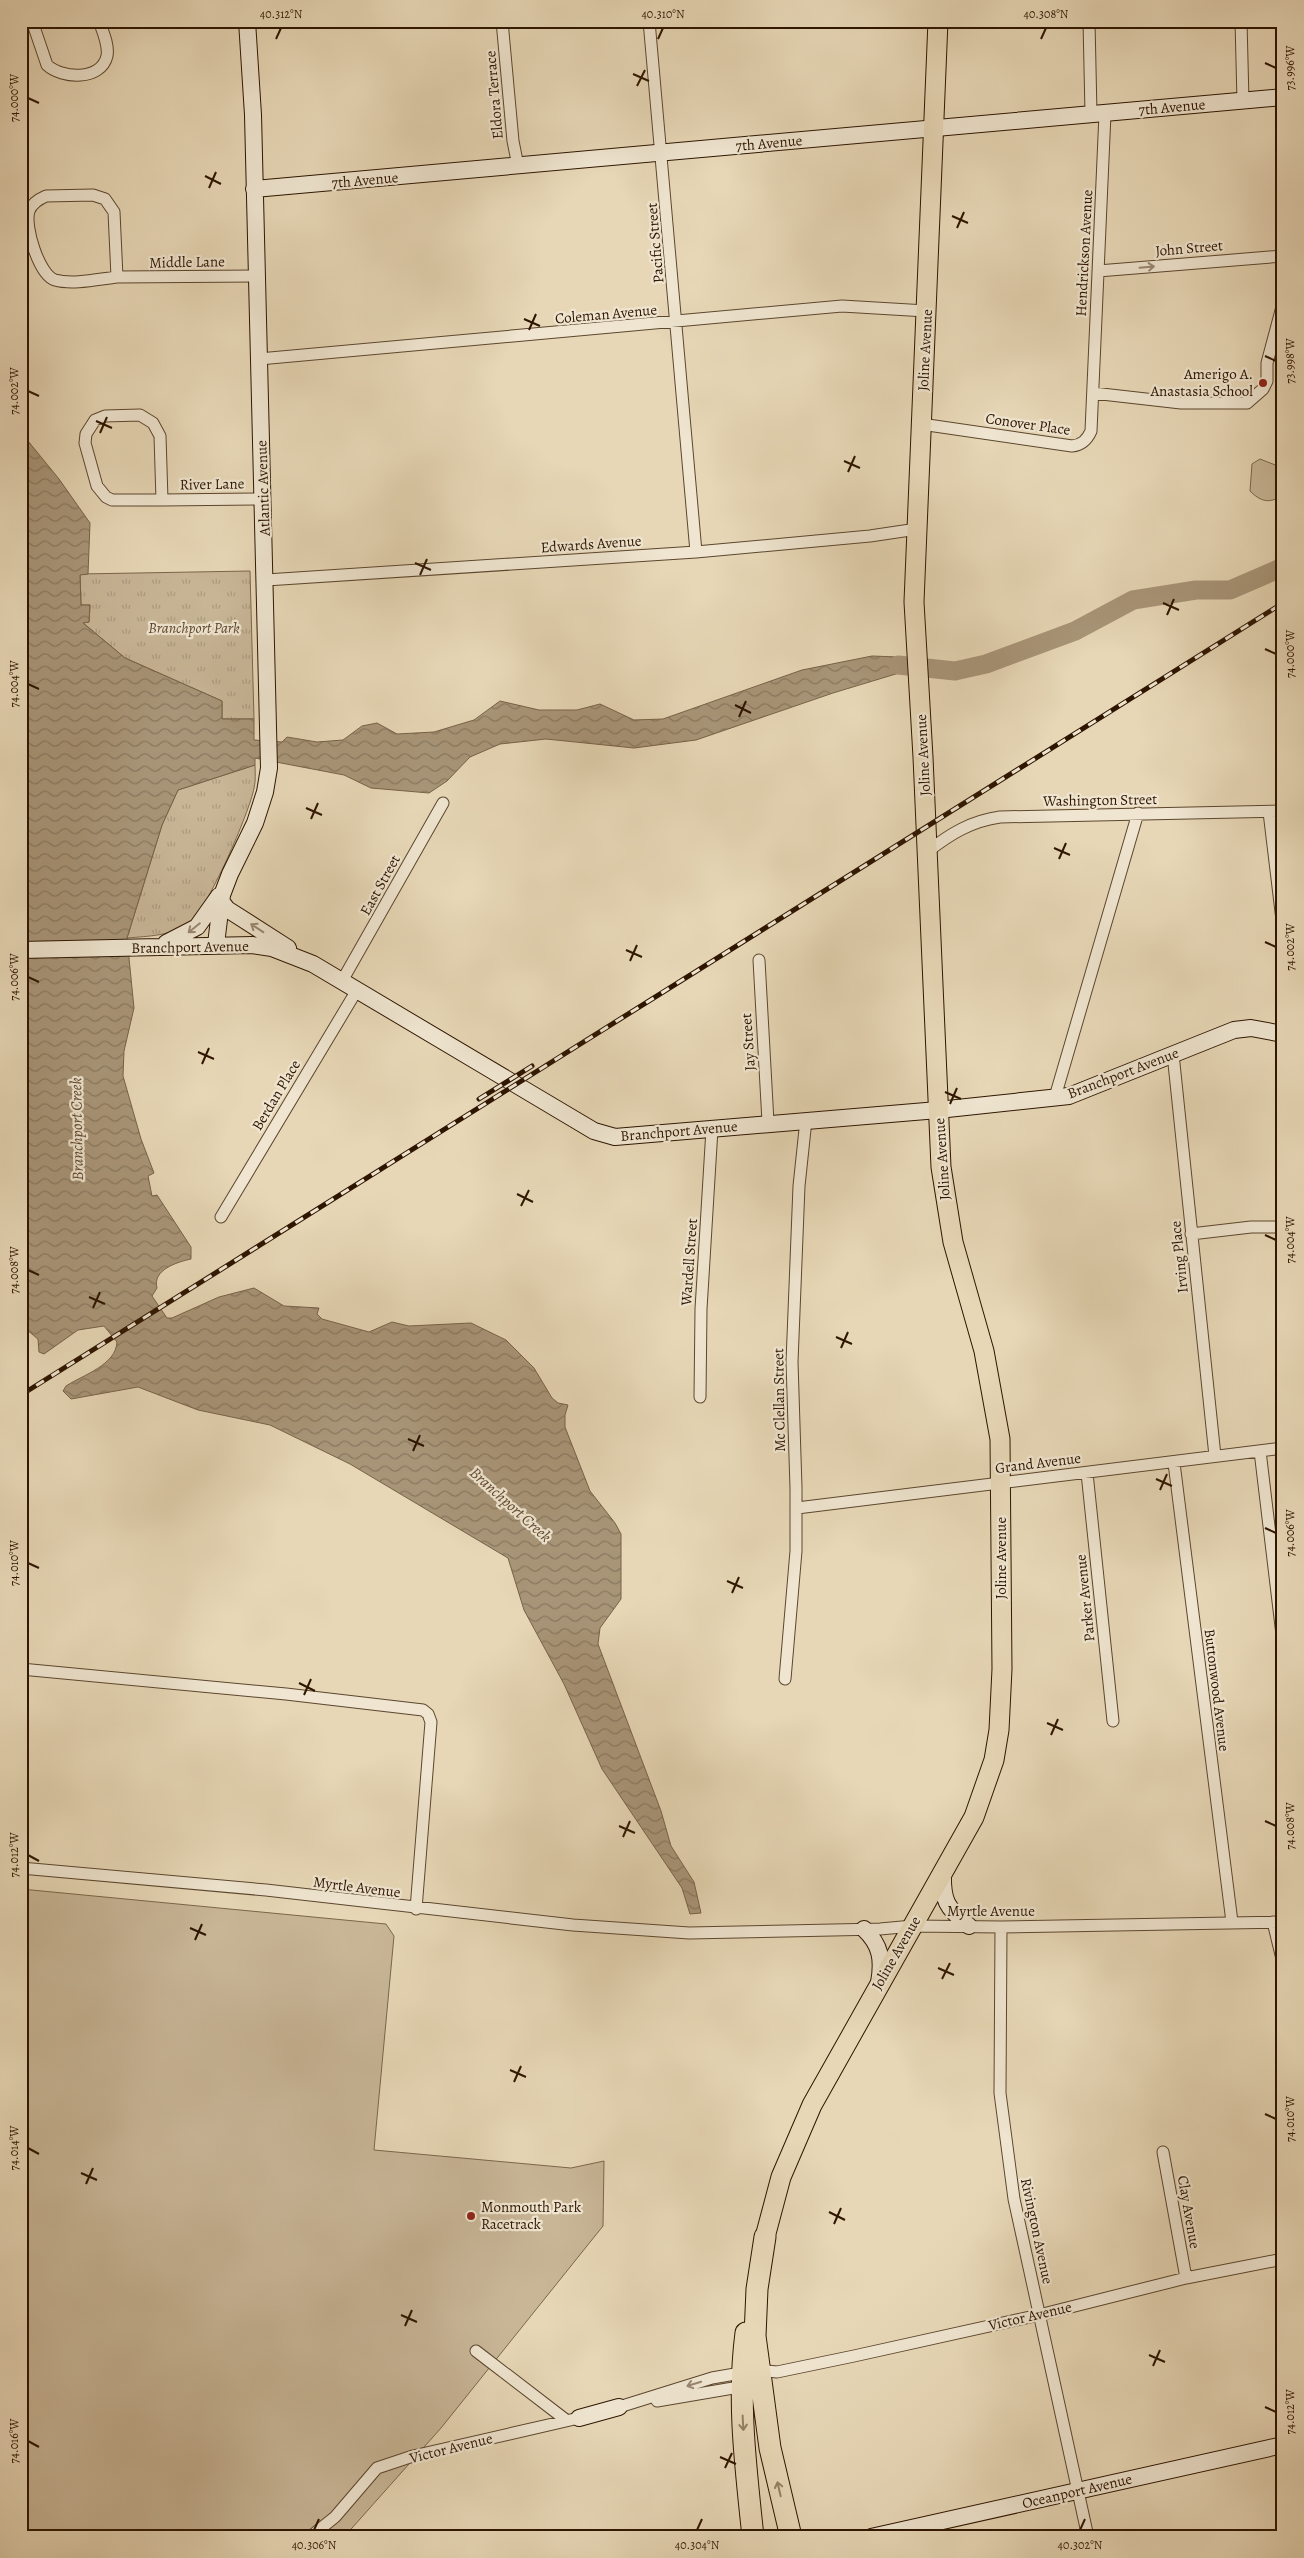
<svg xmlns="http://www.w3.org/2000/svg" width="1304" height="2558" viewBox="0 0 1304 2558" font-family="Alegreya,serif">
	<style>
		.park { fill: url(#park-tufts); stroke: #7b664c }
		.garden { fill: #c8b697; stroke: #7b664c }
		.water { fill: url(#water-waves); stroke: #776248 }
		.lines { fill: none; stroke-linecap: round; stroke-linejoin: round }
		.river { stroke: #a89578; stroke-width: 19 }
		.street-casing { stroke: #5c462e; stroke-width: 13 }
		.secondary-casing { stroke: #2e1500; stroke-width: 18 }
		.primary-casing { stroke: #2e1500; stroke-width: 21 }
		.highway-casing { stroke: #2e1500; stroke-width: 23 }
		.street { stroke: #efe5d0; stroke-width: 11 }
		.secondary { stroke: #efe5d0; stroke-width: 16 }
		.primary { stroke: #e7d7b6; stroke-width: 19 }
		.highway { stroke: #e7d7b6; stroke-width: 21 }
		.rail-casing { stroke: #2e1500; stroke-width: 5 }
		.rail { stroke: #efe5d0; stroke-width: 3; stroke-dasharray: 9; stroke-linecap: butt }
		.oneway { stroke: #988772 }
		.oneway2 { stroke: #948064 }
		.ticks { fill: none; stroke: #2e1500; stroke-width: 2 }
		.poi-dot { fill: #8f2418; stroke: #efe5d0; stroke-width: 2 }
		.labels { text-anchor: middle; stroke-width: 4.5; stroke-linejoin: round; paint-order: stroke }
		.street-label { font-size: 15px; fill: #2e1500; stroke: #efe5d0 }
		.poi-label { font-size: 15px; fill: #2e1500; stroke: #efe5d0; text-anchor: end }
		.park-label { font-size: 15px; font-style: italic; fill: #5c452d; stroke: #efe5d0 }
		.water-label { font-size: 16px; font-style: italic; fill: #5f4830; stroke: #efe5d0 }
		.neatline { fill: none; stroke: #2e1500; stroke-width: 2 }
		.ticks-label { font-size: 12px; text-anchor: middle; fill: #2e1500 }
	</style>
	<defs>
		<pattern id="park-tufts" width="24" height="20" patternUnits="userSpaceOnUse" patternTransform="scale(1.25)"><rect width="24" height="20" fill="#c8b697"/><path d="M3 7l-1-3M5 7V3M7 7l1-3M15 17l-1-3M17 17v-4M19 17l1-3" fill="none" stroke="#ac9c80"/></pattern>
		<pattern id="water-waves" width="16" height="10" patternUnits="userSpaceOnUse" patternTransform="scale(1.25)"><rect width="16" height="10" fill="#a89578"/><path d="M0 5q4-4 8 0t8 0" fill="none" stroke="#897860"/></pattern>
	</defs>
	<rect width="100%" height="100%" fill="#e7d7b6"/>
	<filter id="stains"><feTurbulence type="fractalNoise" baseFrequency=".004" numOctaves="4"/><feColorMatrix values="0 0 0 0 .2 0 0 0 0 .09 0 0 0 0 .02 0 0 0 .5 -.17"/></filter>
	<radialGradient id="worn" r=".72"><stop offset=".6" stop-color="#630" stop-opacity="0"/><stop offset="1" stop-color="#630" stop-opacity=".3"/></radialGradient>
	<path class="park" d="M250,571L254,719H222V701L125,658L82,622H89L90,605H81L80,574Z
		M255,765C255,772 256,781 254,788C250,811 207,911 189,923C170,936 150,936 127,938L162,825L178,790Z"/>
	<path class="garden" d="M1260,459L1283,468V495C1270,504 1261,502 1250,491L1252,464Z
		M21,1889L386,1924L394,1936L374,2150L571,2168L604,2161L603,2226L441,2428L344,2537H21Z"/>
	<path class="water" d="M21,429L27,433L28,441L59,479L90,523L88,574L80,575L81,605H90L89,622L83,623L125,658L222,701V719H254V740L282,742L287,737L317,742L343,740L362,726L377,723L397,734L434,732L474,720L500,701L539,710H577L600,704L634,720L663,719L802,670L872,656L898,657L899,673L833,693L696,740L634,748L546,739L500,744L470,757L447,781L429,793L371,788L344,775L255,758V765L178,790L162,825L127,938L134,1008L124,1051L123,1076L141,1139L154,1173L148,1176L152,1196L157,1195L191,1247V1259C177,1262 152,1270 157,1288L152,1296L167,1318H172L219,1297L254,1288L284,1306L319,1308L317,1314L322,1319L369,1332L392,1322L409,1326L471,1323L506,1340L534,1368L552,1398L558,1403L568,1405L565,1415V1427L590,1491L615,1523L621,1534V1599L600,1628L598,1644L661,1811L671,1846L694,1882L701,1913L690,1914L682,1888L602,1769L564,1684L524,1610L508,1558L350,1464L270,1425L198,1410L138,1387L71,1399L63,1391L66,1386C83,1375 116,1365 117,1342L104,1326L78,1330L44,1354L39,1352L38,1339L21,1325V844L24,835L21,832Z"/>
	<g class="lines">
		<path class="river" d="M898,665L955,671L986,664L1075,631L1133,600L1196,590H1230L1283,567"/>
		<defs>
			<path id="street" d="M32,21L47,65C62,79 101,81 107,56C109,45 103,32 99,21
				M502,21L513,141L518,166
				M649,21L696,552
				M1089,21L1091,114
				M1241,21L1243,101
				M93,195L105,199L114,212L117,277C99,279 73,285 55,280C39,275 24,226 29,211C32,203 39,199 46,196Z
				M1098,271L1283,256
				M117,277L257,276
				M259,359L842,306L926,311
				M1093,393L1181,403H1247L1263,389L1267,381V363L1283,303
				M140,415L153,423L160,436L162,500H112L106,497L97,486L85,443L86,434L95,420L105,416Z
				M921,424L1072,446C1082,445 1087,440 1091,431L1105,114
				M162,500L263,499
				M266,580L696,552L870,536L917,529
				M1269,812L1282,920
				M927,852C950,834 971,821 1000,817L1283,811
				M759,960L768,1122
				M342,981L443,803
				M1173,1054L1215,1456
				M1055,1097L1138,813
				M221,1217L357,990
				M1191,1234L1251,1227H1283
				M700,1397L701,1309L712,1129
				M1260,1451L1283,1643
				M1174,1463L1232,1922
				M1087,1473L1113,1721
				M797,1508L1283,1448
				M21,1669L286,1694L423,1710L428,1714L431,1722L416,1909
				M785,1679L796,1551V1488L792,1362L799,1186L806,1120
				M21,1868L266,1890L573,1925L689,1933L880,1929L913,1926L1001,1927L1283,1922
				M1273,1922L1283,1963
				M1001,1927L1000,2093L1014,2199L1088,2537
				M1163,2152L1186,2278
				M476,2351L566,2420
				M657,2401L745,2386
				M619,2407L712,2378L758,2370L777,2372L854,2356L1039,2315L1186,2278L1283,2259
				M310,2537L335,2517L377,2468L413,2456L579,2418"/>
			<path id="secondary" d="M254,189L1283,97
				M221,901L227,909L288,948
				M166,943L197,927L219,896
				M216,944L222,895L230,874L255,823L265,792L269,768L253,115L247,21
				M21,950L252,945L272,948L313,964L594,1131L615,1137L938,1110L1069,1096L1234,1030L1251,1028L1283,1034
				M943,1871C942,1900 946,1908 969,1926
				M864,1929C881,1945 883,1960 879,1983
				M579,2418L619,2407
				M871,2537L1283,2445"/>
			<path id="primary" d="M765,2237L781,2177L812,2105L974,1817L994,1760L999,1730L1002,1669L1000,1439L984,1351L953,1242L941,1167L923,757L914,602L938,21"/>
			<path id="highway" d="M765,2237L757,2289L755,2336L770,2448L791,2537
				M746,2333C737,2401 746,2469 753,2537"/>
		</defs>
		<use href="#street" class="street-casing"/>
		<use href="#secondary" class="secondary-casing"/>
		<use href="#primary" class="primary-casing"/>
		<use href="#highway" class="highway-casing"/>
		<use href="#street" class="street"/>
		<use href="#secondary" class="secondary"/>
		<use href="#primary" class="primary"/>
		<use href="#highway" class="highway"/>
		<defs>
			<path id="rail" d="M479,1099L532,1066
				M21,1395L1283,603"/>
		</defs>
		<use href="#rail" class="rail-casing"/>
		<use href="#rail" class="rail"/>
	</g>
	<defs><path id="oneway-shaft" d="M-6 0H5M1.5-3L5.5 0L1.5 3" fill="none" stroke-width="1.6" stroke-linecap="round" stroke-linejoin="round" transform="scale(1.25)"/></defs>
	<g class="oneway">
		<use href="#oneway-shaft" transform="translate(1147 267) rotate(-5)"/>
		<use href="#oneway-shaft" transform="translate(194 928) rotate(141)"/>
		<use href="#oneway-shaft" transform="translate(257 928) rotate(-147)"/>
		<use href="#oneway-shaft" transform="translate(694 2384) rotate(163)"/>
	</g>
	<g class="oneway2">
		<use href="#oneway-shaft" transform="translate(743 2423) rotate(87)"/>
		<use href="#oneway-shaft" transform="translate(779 2489) rotate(-103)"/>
	</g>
	<path class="ticks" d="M276,39L281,28M658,39L663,28M1041,39L1046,28M1265,63L1276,68M633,74L649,81M637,86L645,70M28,98L39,103M205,176L221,184M209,188L216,172M952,216L968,223M957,228L964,212M524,319L540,326M529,330L536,314M1265,356L1276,361M28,391L39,396M96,421L112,428M100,433L107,417M844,461L860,468M848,472L855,456M415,563L431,570M420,575L427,559M1163,603L1179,610M1167,615L1174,599M1265,649L1276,654M28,684L39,689M735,705L751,713M739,717L746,701M306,808L322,815M311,819L318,803M1054,848L1070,855M1059,859L1066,843M1265,942L1276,947M626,950L642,957M630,961L637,945M28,977L39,982M198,1052L214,1059M202,1064L209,1048M945,1092L961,1099M950,1104L957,1088M517,1194L533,1202M521,1206L529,1190M1265,1235L1276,1240M28,1270L39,1275M89,1297L105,1304M93,1308L100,1292M836,1337L852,1344M841,1348L848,1332M408,1439L424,1446M413,1451L420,1435M1156,1479L1172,1486M1160,1490L1167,1474M1265,1528L1276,1533M28,1563L39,1568M727,1581L743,1588M732,1593L739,1577M299,1683L315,1691M304,1695L311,1679M1047,1723L1063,1730M1051,1735L1058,1719M1265,1821L1276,1826M619,1826L635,1833M623,1837L630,1821M28,1855L39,1861M190,1928L206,1935M195,1940L202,1924M938,1968L954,1975M942,1979L950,1963M510,2070L526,2077M514,2082L521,2066M1265,2114L1276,2119M28,2148L39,2154M81,2173L97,2180M86,2184L93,2168M829,2212L845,2220M834,2224L841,2208M401,2315L417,2322M405,2326L412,2310M1149,2355L1165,2362M1153,2366L1160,2350M1265,2407L1276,2412M28,2441L39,2447M720,2457L736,2464M725,2468L732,2453M314,2530L319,2519M697,2530L702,2519M1080,2530L1085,2519"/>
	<g class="poi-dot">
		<circle cx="1263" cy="383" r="5"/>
		<circle cx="471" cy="2216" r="5"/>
	</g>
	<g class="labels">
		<g class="street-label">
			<text transform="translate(494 95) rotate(-95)" y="5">Eldora Terrace</text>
			<text transform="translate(1172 107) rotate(-5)" y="5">7th Avenue</text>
			<text transform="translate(769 143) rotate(-5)" y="5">7th Avenue</text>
			<text transform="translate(365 180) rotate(-5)" y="5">7th Avenue</text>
			<text transform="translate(655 243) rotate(-95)" y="5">Pacific Street</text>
			<text transform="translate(1189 248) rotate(-5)" y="5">John Street</text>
			<text transform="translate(1084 253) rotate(-87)" y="5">Hendrickson Avenue</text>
			<text transform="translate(187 262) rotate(-1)" y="5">Middle Lane</text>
			<text transform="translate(606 314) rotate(-5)" y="5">Coleman Avenue</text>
			<text transform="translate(925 350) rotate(-87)" y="5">Joline Avenue</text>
			<text transform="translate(1028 424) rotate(8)" y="5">Conover Place</text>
			<text transform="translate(212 484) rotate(-1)" y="5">River Lane</text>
			<text transform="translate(263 488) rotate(-92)" y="5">Atlantic Avenue</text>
			<text transform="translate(591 544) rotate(-4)" y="5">Edwards Avenue</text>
			<text transform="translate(923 755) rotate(-93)" y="5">Joline Avenue</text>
			<text transform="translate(1100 800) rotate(-1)" y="5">Washington Street</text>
			<text transform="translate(380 885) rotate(-61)" y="5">East Street</text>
			<text transform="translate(190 947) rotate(-1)" y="5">Branchport Avenue</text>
			<text transform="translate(748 1042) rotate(-94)" y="5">Jay Street</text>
			<text transform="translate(1123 1073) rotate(-21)" y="5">Branchport Avenue</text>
			<text transform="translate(276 1095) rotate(-59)" y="5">Berdan Place</text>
			<text transform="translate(679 1131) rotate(-5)" y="5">Branchport Avenue</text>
			<text transform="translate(942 1159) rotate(-94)" y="5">Joline Avenue</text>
			<text transform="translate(1179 1257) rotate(-96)" y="5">Irving Place</text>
			<text transform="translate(689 1262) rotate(-86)" y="5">Wardell Street</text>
			<text transform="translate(779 1400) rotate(-91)" y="5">Mc Clellan Street</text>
			<text transform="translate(1038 1463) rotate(-7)" y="5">Grand Avenue</text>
			<text transform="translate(1001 1558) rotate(-90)" y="5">Joline Avenue</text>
			<text transform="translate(1085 1598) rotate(-96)" y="5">Parker Avenue</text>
			<text transform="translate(1217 1690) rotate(83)" y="5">Buttonwood Avenue</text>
			<text transform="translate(357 1887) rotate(7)" y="5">Myrtle Avenue</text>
			<text x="991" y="1916">Myrtle Avenue</text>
			<text transform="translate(896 1953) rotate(-60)" y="5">Joline Avenue</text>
			<text transform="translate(1189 2212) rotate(80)" y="5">Clay Avenue</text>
			<text transform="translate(1037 2231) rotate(78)" y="5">Rivington Avenue</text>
			<text transform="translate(1030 2316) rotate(-13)" y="5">Victor Avenue</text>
			<text transform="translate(451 2448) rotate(-14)" y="5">Victor Avenue</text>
			<text transform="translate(1077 2491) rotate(-13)" y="5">Oceanport Avenue</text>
		</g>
		<g class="poi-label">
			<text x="1253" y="379">Amerigo A.<tspan x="1253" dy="17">Anastasia School</tspan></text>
			<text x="481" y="2212" text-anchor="start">Monmouth Park<tspan x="481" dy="17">Racetrack</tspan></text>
		</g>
		<g class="park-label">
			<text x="194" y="633">Branchport Park</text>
		</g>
		<g class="water-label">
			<text transform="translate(76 1129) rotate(-91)" y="6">Branchport Creek</text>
			<text transform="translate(511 1504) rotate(42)" y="6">Branchport Creek</text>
		</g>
	</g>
	<rect width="1304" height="2558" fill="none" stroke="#e7d7b6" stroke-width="55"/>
	<rect x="28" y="28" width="1248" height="2502" class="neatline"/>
	<g class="ticks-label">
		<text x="281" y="18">40.312°N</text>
		<text x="663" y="18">40.310°N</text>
		<text x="1046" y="18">40.308°N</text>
		<text transform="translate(1290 68) rotate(-90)" y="4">73.996°W</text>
		<text transform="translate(14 98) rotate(-90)" y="4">74.000°W</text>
		<text transform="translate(1290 361) rotate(-90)" y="4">73.998°W</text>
		<text transform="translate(14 391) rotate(-90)" y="4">74.002°W</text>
		<text transform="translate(1290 654) rotate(-90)" y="4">74.000°W</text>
		<text transform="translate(14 684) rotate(-90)" y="4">74.004°W</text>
		<text transform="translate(1290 947) rotate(-90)" y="4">74.002°W</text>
		<text transform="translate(14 977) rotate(-90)" y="4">74.006°W</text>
		<text transform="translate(1290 1240) rotate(-90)" y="4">74.004°W</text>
		<text transform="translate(14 1270) rotate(-90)" y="4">74.008°W</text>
		<text transform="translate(1290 1533) rotate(-90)" y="4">74.006°W</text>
		<text transform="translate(14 1563) rotate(-90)" y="4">74.010°W</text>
		<text transform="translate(1290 1826) rotate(-90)" y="4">74.008°W</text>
		<text transform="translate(14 1855) rotate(-90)" y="4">74.012°W</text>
		<text transform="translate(1290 2119) rotate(-90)" y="4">74.010°W</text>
		<text transform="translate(14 2148) rotate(-90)" y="4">74.014°W</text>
		<text transform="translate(1290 2412) rotate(-90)" y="4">74.012°W</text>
		<text transform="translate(14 2441) rotate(-90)" y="4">74.016°W</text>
		<text x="314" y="2549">40.306°N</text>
		<text x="697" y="2549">40.304°N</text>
		<text x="1080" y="2549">40.302°N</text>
	</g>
	<rect width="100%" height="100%" filter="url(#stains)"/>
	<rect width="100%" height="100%" fill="url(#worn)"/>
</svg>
